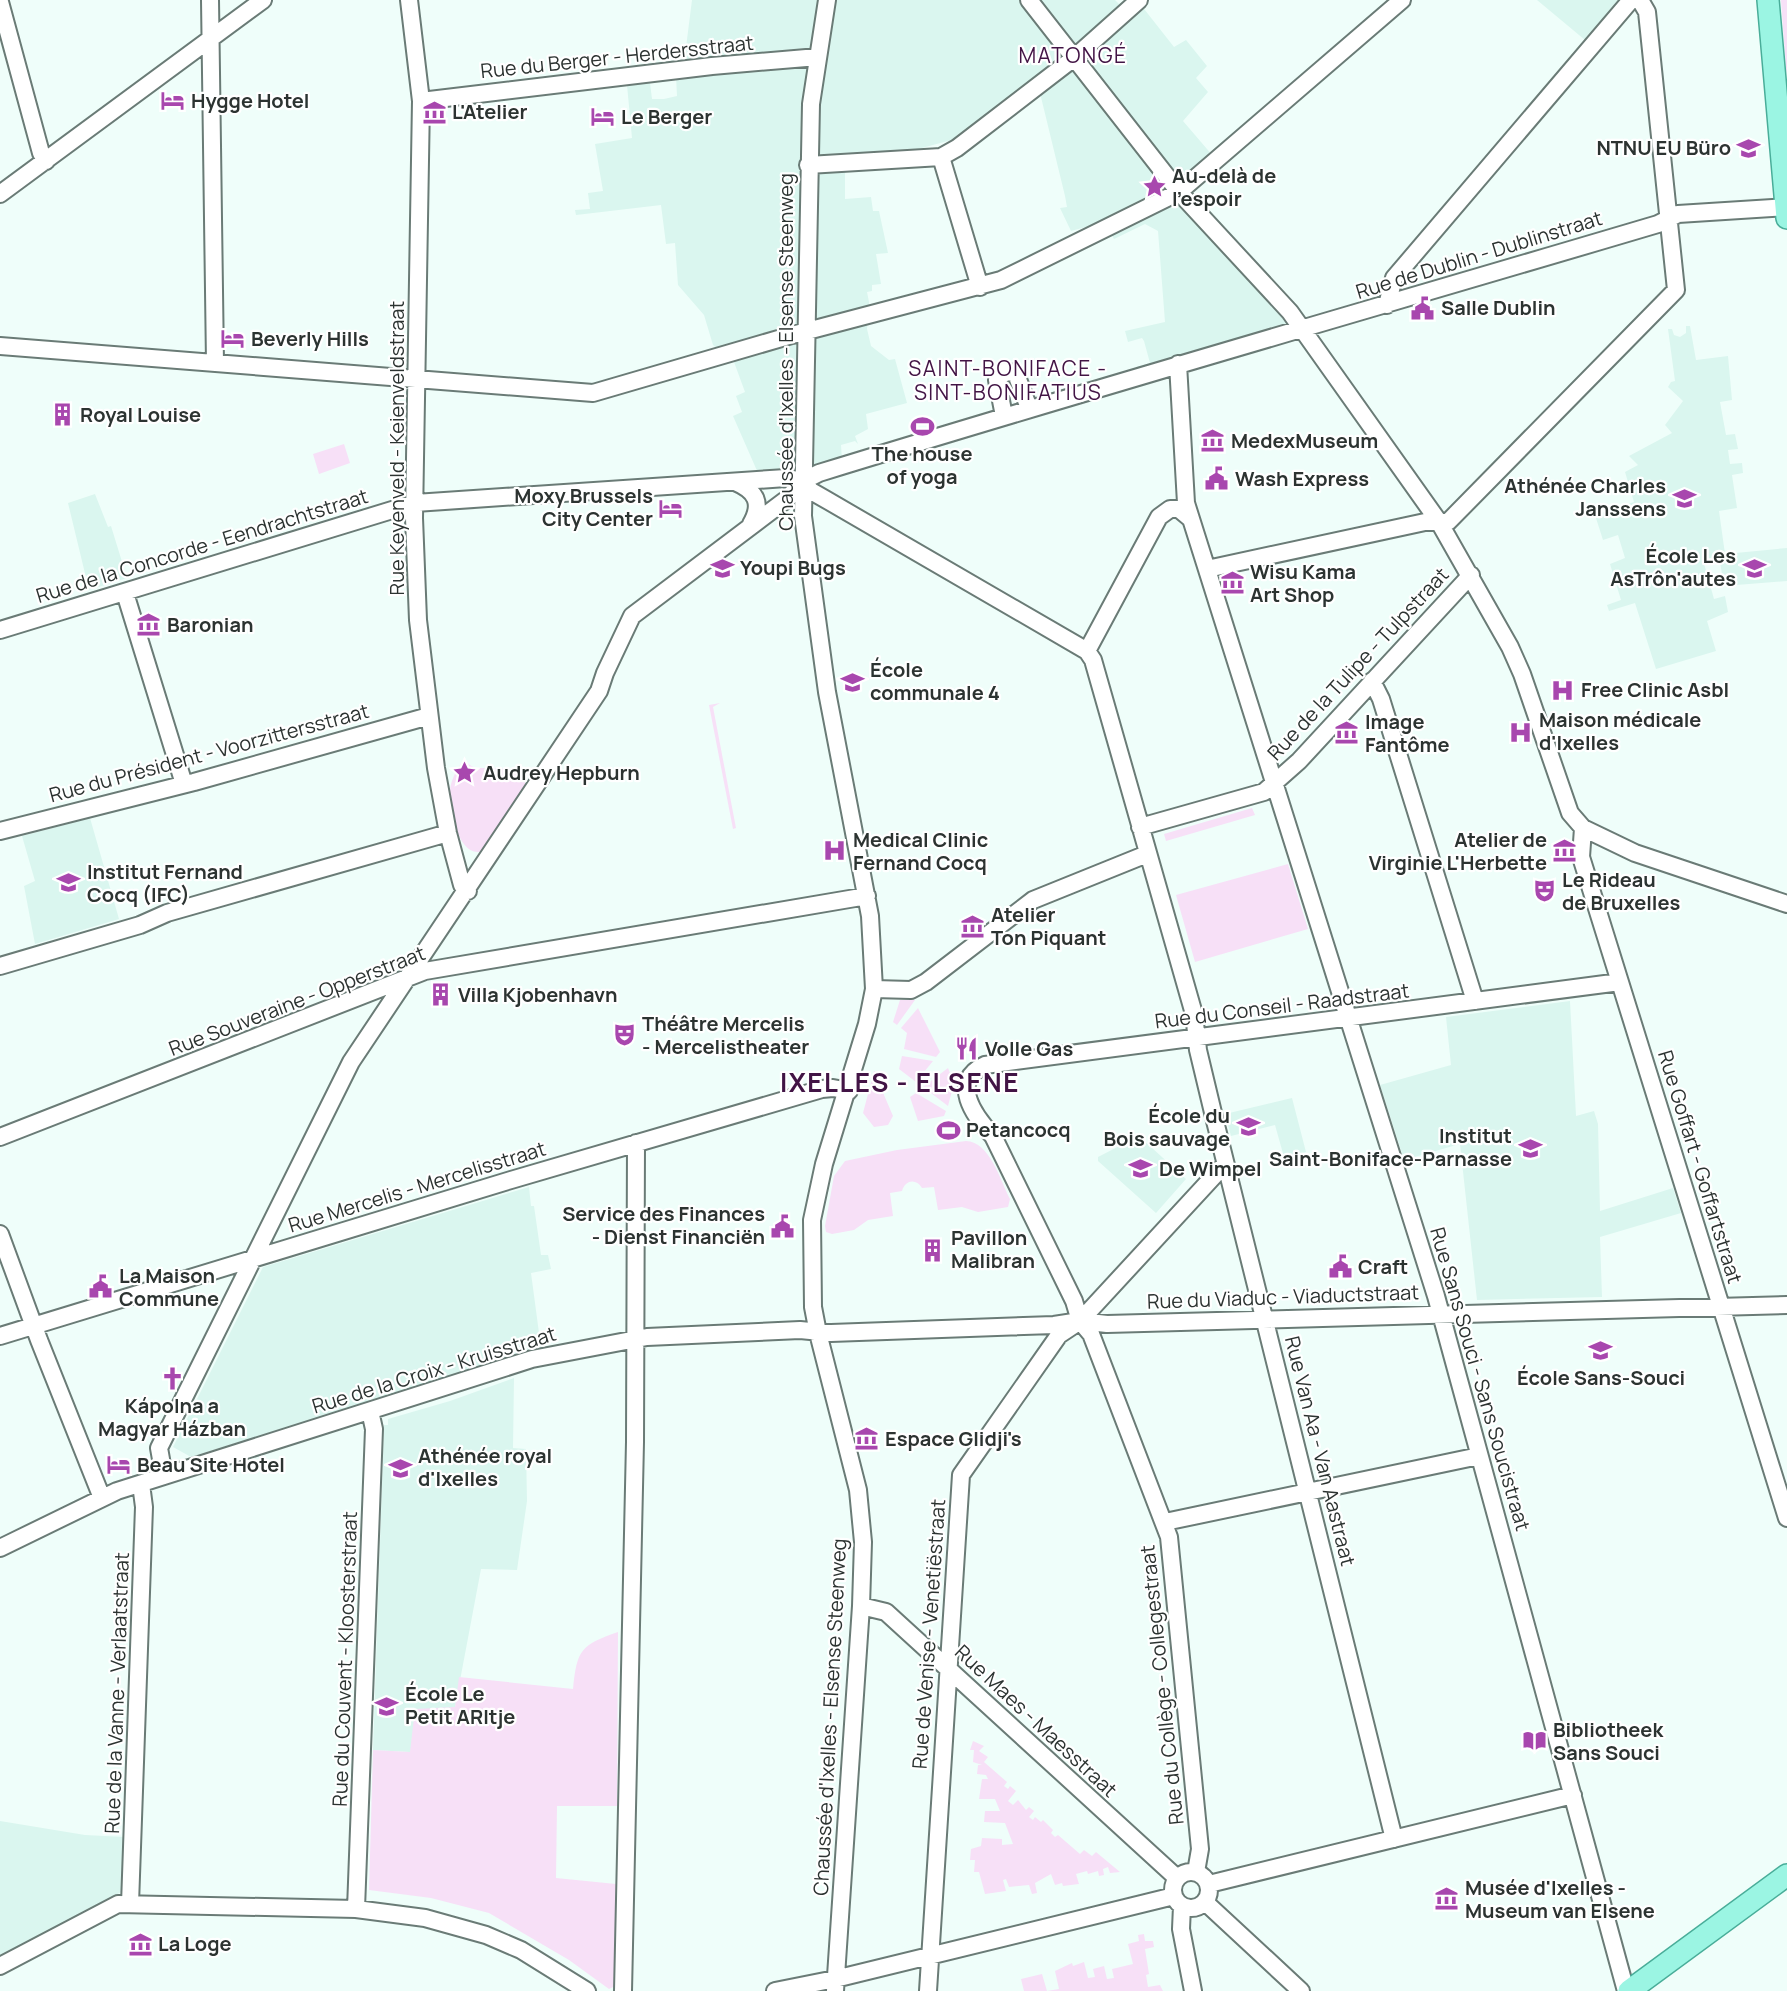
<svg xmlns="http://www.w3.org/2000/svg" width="1787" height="1991" viewBox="0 0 1787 1991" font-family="Manrope,sans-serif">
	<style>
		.built { fill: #daf6ef }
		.green { fill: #f7e0f7 }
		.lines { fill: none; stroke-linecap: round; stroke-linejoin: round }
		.minor-casing { stroke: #6a7b76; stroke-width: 20 }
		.major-casing { stroke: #49ad99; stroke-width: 24 }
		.minor { stroke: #fff; stroke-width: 16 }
		.major { stroke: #9bf5e3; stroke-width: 21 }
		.labels { text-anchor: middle; stroke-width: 4.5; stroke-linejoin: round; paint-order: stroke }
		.street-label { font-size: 20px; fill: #2c3331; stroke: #fff }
		.poi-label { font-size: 20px; font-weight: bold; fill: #2c3331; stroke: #fff; text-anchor: start }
		.neighbourhood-label { font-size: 21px; letter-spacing: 1.5px; fill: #421445; stroke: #fff }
		.district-label { font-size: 26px; font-weight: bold; letter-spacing: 1.5px; fill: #421445; stroke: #fff }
	</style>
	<rect width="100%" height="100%" fill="#effefa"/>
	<path class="built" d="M692,0H1115L1119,4L1128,0H1137L1174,47L1186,40L1207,66L1196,78L1208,92L1183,121L1213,156L1178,184L1288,322L1284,326L1137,369L1136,367L1150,363L1144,341L1142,338L1128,342L1125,331L1165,322L1158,231L1145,224L1114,239L1104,222L1071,231L1060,208L1067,207L1065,196L1040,93L959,138L918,149L856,157L845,173V199L871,197L873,211H879L888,253L876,254L881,284L872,285V291L867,292L869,302L867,329L871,346L889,360L895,359L907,403L866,414L868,429L855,436L858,444L855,441L841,445L842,460L758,473L733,416L742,412L736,396L745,392L734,362L713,345L704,315L678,285L675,243L666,244L661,205L576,215L575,210L590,209L588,193L603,191L595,144L632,138L627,85L650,83L652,99H664L677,96L676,76L684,63Z
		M1537,0H1624L1619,5H1615L1585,40Z
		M1686,326H1690L1696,360L1728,356L1732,400L1720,402L1726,435L1735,434L1738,449L1728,450L1730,464L1742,463L1743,473L1732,475L1737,508L1719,511L1725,554L1787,548V581L1724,586L1719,556L1703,560L1714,599L1725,596L1728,612L1707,621L1716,651L1656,669L1635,603L1609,611L1607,605L1621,600L1610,564L1625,558L1618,535L1603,540L1595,515L1634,502L1625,472L1638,465L1629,456L1672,433L1665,425L1683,401L1668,387L1671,382L1675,381L1668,329H1672L1674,335L1680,337L1686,333Z
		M95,494L108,527L111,526L127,578L89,590L68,503Z
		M90,818L119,919L35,944L24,886L35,881L22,836Z
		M1570,1001L1576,1116L1594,1111L1598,1124L1600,1211L1673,1188L1681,1213L1600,1237L1602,1297L1477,1300L1460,1144L1404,1160L1380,1085L1451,1065L1446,1017Z
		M1292,1098L1306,1152L1284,1157L1275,1125L1231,1136L1225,1114Z
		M1139,1136L1186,1179L1156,1213L1098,1161V1157Z
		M529,1187L531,1206H534L541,1255H548L551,1269L531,1273L541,1348L191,1457L173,1447L263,1267Z
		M514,1378L513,1448L526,1449L527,1501L517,1570L481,1569L455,1707L410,1752L373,1750L384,1425H388V1419L450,1401Z
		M0,1821L85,1835L125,1837L123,1891L0,1958Z"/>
	<path class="green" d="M1781,0H1787V74L1786,68Z
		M344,444L350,463L319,474L313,454Z
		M720,703L713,707L736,828L733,829L709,705Z
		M463,761L475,768H501L525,778V788L483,851C459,860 449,809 450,792C450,781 457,769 463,761Z
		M1252,808L1255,815L1166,841L1164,834Z
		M1288,864L1308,929L1195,962L1176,895Z
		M900,1000H915L897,1025L893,1022Z
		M918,1008L940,1052L936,1057L904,1049L907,1033L901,1028Z
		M902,1056L933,1061L916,1082L899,1069Z
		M948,1068L954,1083L948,1106L923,1087Z
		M874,1071L883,1076L881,1088L893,1116L888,1125L874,1127L863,1113Z
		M916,1093L946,1111L944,1116L918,1121L910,1097Z
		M966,1141C990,1142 1000,1180 1010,1199L1008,1207L978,1212L962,1207L938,1210L934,1187L922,1188C916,1178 905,1180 902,1191L890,1193L893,1216L868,1220L854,1230L832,1234L826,1232L825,1226L834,1176L845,1161L897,1150Z
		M618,1632L617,1806H557L556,1878L616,1884L615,1986L609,1989L569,1960L489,1913L431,1898L369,1890L373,1750L410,1752L415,1709L455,1707L459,1677L573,1689C577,1649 581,1645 618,1632Z
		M973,1741L984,1746L979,1751L988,1757L984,1762L1007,1782L1004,1786L1008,1789L1010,1786L1016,1791L1008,1801L1013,1805L1018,1800L1026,1810L1029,1807L1034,1811L1029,1817L1033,1820L1035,1817L1041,1822L1043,1820L1053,1830L1051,1833L1055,1837L1058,1835L1080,1854L1084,1850L1092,1856L1096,1852L1120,1872L1110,1873L1108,1867L1103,1869L1104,1875L1099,1876L1098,1871L1088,1874L1087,1871L1076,1874L1079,1884L1063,1886L1062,1883L1055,1885L1051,1874L1035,1883L1037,1893L1032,1894L1029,1885L1009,1887L1006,1879L1003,1880L1006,1891L985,1894L979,1872H974L975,1860H970L971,1849L981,1846L982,1838L1002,1839V1845L1013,1844L1005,1823L984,1822L985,1811H1000L995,1799H979L982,1779H988L986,1775L977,1774L978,1765H982L973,1762L974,1750H970Z
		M1144,1934L1145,1941H1153L1154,1947L1145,1949L1149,1974L1146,1975L1148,1987L1160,1985L1163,1991H1024L1021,1979L1042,1974L1047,1991L1059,1989L1055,1971L1072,1963L1073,1966L1084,1962L1088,1978L1095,1977L1093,1969L1104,1966L1107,1979L1114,1978L1112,1969L1133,1964L1128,1944L1139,1941L1138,1935Z"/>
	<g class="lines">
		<defs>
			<path id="minor" d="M210,0L215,363
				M409,0L421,101L414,518L418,620L436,768L448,833L462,885L468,891
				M827,0L811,104L803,516L827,692L870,916L874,989L867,1024L824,1164L812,1220L813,1307L818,1333L858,1490L863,1542L861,1606L835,1991
				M1029,0L1179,192L1290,312L1439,522L1510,647L1522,674L1570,813L1583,828L1635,853L1787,904
				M0,2L41,153L46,161
				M421,101L712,66L818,57
				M941,157L980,287
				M808,165L941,157L957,148L1074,58L1139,0
				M0,194L263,0
				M1387,305L1394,278L1631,0
				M0,346L593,393L792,335L1001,280L1179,192L1402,0
				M1178,364L1186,503L1436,1296L1626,1991
				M1004,416L997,380L1006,371L1016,374L1029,408
				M803,481L811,491L825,499L1087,651L1093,660L1194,1014L1198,1050L1215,1121L1394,1839
				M735,482C756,491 763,503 751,524
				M1207,569L1425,522H1448L1676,290L1647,12L1640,0
				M125,593L184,784
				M0,630L415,503L786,478L803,481
				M1087,651L1159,517L1170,509H1179L1191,519
				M1372,681L1381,699L1475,1001
				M1140,827L1264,792L1299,761L1471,575
				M1583,828L1581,857L1787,1518
				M0,831L194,782L429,716
				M0,966L140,925L167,913L448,833
				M874,989L911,990L926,982L1033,900L1147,854
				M0,1137L425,971L867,896
				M0,1234L39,1340L102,1498
				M0,1336L511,1180L822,1089L833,1088L849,1091
				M164,1476L159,1448L351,1062L599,691L605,673L632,616L787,499L803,481L819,473C1098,387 1378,307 1658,224L1678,214L1787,207
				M1165,1522L1479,1456
				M0,1548L117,1491L532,1359L647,1337L800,1330L831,1333L1054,1325L1080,1321L1107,1324L1787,1305
				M861,1606L886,1612L1177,1878
				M1173 1890a18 18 0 1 1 36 0a18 18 0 1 1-36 0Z
				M1196,1872L1200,1849L1169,1537L1091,1334L1080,1321L1074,1301L993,1136C974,1116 949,1081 985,1065L1620,982
				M1209,1884L1573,1795
				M1205,1902L1301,1991
				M130,1904L144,1507L141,1484
				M1182,1906L1181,1929L1193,1991
				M356,1909L374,1429L370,1411
				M0,1966L118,1904L356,1909L425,1918L486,1935L521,1950L587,1991
				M623,1991L635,1442L636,1143
				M775,1991L835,1979L1174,1896
				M928,1991L961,1475L1059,1335L1080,1321L1225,1164"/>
			<path id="major" d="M1768,0L1787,218
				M1629,1991L1787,1875"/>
		</defs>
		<use href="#minor" class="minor-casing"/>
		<use href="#major" class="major-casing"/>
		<use href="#minor" class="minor"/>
		<use href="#major" class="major"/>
	</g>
	<defs>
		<symbol id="hotel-bare" viewBox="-9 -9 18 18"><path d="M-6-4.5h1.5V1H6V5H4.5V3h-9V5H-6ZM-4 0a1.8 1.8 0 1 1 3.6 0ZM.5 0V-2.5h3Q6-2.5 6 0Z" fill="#a847ae" stroke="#fff" stroke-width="2.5" paint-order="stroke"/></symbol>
		<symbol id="museum-bare" viewBox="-9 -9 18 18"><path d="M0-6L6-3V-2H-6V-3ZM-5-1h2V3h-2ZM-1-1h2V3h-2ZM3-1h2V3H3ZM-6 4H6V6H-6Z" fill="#a847ae" stroke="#fff" stroke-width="2.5" paint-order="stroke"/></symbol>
		<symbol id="school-bare" viewBox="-9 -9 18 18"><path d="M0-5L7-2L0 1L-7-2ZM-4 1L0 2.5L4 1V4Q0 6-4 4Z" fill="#a847ae" stroke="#fff" stroke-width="2.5" paint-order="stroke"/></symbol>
		<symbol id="sight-bare" viewBox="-9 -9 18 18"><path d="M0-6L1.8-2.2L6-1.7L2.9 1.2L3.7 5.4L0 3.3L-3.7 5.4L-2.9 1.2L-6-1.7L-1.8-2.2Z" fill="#a847ae" stroke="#fff" stroke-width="2.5" paint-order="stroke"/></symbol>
		<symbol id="civic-bare" viewBox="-9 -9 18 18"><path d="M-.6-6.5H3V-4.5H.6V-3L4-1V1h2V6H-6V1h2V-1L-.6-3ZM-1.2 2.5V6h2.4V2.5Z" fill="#a847ae" stroke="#fff" stroke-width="2.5" paint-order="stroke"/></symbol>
		<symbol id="building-bare" viewBox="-9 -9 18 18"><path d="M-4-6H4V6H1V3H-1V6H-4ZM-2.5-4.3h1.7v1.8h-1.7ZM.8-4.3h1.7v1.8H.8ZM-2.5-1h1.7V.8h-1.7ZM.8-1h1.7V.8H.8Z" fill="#a847ae" stroke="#fff" stroke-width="2.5" paint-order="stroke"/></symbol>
		<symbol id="stadium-bare" viewBox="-9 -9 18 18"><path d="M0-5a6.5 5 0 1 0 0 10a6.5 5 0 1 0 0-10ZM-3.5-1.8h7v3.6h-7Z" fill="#a847ae" stroke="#fff" stroke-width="2.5" paint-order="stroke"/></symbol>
		<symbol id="hospital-bare" viewBox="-9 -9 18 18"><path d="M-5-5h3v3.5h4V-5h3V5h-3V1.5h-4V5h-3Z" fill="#a847ae" stroke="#fff" stroke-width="2.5" paint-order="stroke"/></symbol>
		<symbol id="theatre-bare" viewBox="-9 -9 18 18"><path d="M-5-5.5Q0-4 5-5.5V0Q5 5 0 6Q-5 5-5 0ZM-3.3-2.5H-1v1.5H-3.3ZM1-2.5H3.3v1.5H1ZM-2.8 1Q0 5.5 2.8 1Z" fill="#a847ae" stroke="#fff" stroke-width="2.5" paint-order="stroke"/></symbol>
		<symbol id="restaurant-bare" viewBox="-9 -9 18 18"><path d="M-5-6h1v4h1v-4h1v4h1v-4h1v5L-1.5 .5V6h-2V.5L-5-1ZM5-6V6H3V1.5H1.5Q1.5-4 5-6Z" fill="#a847ae" stroke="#fff" stroke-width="2.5" paint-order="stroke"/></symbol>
		<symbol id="church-bare" viewBox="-9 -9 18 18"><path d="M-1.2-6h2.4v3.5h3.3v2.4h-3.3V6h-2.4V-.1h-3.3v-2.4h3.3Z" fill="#a847ae" stroke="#fff" stroke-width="2.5" paint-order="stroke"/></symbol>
		<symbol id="library-bare" viewBox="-9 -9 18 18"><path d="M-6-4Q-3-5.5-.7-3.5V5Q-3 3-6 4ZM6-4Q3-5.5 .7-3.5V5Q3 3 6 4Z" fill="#a847ae" stroke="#fff" stroke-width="2.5" paint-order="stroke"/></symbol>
	</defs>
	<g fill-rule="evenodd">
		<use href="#hotel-bare" x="156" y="84" width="33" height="33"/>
		<use href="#museum-bare" x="418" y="96" width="33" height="33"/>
		<use href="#hotel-bare" x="586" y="100" width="33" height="33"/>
		<use href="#school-bare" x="1732" y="132" width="33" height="33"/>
		<use href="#sight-bare" x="1138" y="170" width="33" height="33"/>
		<use href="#civic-bare" x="1406" y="292" width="33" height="33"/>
		<use href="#hotel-bare" x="216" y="322" width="33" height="33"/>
		<use href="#building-bare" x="46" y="398" width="33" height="33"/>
		<use href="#stadium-bare" x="906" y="410" width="33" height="33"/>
		<use href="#museum-bare" x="1196" y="424" width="33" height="33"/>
		<use href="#civic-bare" x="1200" y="462" width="33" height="33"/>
		<use href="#school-bare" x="1668" y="482" width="33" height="33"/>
		<use href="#hotel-bare" x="654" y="492" width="33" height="33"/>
		<use href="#school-bare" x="706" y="552" width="33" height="33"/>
		<use href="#school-bare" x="1738" y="552" width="33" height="33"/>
		<use href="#museum-bare" x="1216" y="566" width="33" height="33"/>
		<use href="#museum-bare" x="132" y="608" width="33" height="33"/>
		<use href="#school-bare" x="836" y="666" width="33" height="33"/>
		<use href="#hospital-bare" x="1546" y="674" width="33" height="33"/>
		<use href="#hospital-bare" x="1504" y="716" width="33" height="33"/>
		<use href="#museum-bare" x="1330" y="716" width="33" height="33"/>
		<use href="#sight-bare" x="448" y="756" width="33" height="33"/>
		<use href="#hospital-bare" x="818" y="834" width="33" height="33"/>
		<use href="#museum-bare" x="1548" y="834" width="33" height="33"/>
		<use href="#school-bare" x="52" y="866" width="33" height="33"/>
		<use href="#theatre-bare" x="1528" y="874" width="33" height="33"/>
		<use href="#museum-bare" x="956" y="910" width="33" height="33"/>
		<use href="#building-bare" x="424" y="978" width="33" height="33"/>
		<use href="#theatre-bare" x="608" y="1018" width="33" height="33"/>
		<use href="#restaurant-bare" x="950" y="1032" width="33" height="33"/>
		<use href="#school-bare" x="1232" y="1110" width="33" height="33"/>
		<use href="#stadium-bare" x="932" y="1114" width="33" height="33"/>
		<use href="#school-bare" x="1514" y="1132" width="33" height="33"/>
		<use href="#school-bare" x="1124" y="1152" width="33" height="33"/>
		<use href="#civic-bare" x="766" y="1210" width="33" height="33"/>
		<use href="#building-bare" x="916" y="1234" width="33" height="33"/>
		<use href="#civic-bare" x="1324" y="1250" width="33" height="33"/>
		<use href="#civic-bare" x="84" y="1270" width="33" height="33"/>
		<use href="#school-bare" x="1584" y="1334" width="33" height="33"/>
		<use href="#church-bare" x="156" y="1362" width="33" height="33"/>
		<use href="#museum-bare" x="850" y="1422" width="33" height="33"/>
		<use href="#hotel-bare" x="102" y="1448" width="33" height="33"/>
		<use href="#school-bare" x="384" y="1452" width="33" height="33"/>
		<use href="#school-bare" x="370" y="1690" width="33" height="33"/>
		<use href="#library-bare" x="1518" y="1724" width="33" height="33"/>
		<use href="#museum-bare" x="1430" y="1882" width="33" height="33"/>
		<use href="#museum-bare" x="124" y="1928" width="33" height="33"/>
	</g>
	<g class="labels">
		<g class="street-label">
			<text transform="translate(617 57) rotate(-6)" y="7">Rue du Berger - Herdersstraat</text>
			<text transform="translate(1479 255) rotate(-17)" y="7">Rue de Dublin - Dublinstraat</text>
			<text transform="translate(786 352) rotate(-90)" y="7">Chaussée d'Ixelles - Elsense Steenweg</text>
			<text transform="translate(397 448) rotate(-90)" y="7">Rue Keyenveld - Keienveldstraat</text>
			<text transform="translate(202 546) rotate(-17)" y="7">Rue de la Concorde - Eendrachtstraat</text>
			<text transform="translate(1358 664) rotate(-47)" y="7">Rue de la Tulipe - Tulpstraat</text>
			<text transform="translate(209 753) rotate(-15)" y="7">Rue du Président - Voorzittersstraat</text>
			<text transform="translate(297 1001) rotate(-21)" y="7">Rue Souveraine - Opperstraat</text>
			<text transform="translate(1282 1006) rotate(-7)" y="7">Rue du Conseil - Raadstraat</text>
			<text transform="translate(1700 1167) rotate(73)" y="7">Rue Goffart - Goffartstraat</text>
			<text transform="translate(417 1187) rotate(-17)" y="7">Rue Mercelis - Mercelisstraat</text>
			<text transform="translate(1283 1297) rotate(-2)" y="7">Rue du Viaduc - Viaductstraat</text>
			<text transform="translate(434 1370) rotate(-17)" y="7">Rue de la Croix - Kruisstraat</text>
			<text transform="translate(1480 1379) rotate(74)" y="7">Rue Sans Souci - Sans Soucistraat</text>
			<text transform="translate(1320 1451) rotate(76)" y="7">Rue Van Aa - Van Aastraat</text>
			<text transform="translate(929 1634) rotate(-86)" y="7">Rue de Venise - Venetiëstraat</text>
			<text transform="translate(345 1659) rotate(-88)" y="7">Rue du Couvent - Kloosterstraat</text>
			<text transform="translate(1162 1685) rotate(-96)" y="7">Rue du Collège - Collegestraat</text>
			<text transform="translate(117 1693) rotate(-88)" y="7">Rue de la Vanne - Verlaatstraat</text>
			<text transform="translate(830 1717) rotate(-87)" y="7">Chaussée d'Ixelles - Elsense Steenweg</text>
			<text transform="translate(1036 1721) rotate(43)" y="7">Rue Maes - Maesstraat</text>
		</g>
		<g class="poi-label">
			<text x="191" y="108">Hygge Hotel</text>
			<text x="452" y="119">L'Atelier</text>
			<text x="621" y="124">Le Berger</text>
			<text x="1731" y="155" text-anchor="end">NTNU EU Büro</text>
			<text x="1172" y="183">Au-delà de<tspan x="1172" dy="23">l'espoir</tspan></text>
			<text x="1441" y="315">Salle Dublin</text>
			<text x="251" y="346">Beverly Hills</text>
			<text x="80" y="422">Royal Louise</text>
			<text x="1231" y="448">MedexMuseum</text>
			<text x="922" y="461" text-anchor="middle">The house<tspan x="922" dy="23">of yoga</tspan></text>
			<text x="1235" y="486">Wash Express</text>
			<text x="1666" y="493" text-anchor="end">Athénée Charles<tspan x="1666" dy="23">Janssens</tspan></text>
			<text x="653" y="503" text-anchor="end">Moxy Brussels<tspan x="653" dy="23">City Center</tspan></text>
			<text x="1736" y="563" text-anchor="end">École Les<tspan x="1736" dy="23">AsTrôn'autes</tspan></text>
			<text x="740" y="575">Youpi Bugs</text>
			<text x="1250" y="579">Wisu Kama<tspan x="1250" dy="23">Art Shop</tspan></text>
			<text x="167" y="632">Baronian</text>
			<text x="870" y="677">École<tspan x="870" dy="23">communale 4</tspan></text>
			<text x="1581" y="697">Free Clinic Asbl</text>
			<text x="1539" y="727">Maison médicale<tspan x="1539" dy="23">d'Ixelles</tspan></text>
			<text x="1365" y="729">Image<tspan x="1365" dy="23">Fantôme</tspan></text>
			<text x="483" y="780">Audrey Hepburn</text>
			<text x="853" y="847">Medical Clinic<tspan x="853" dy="23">Fernand Cocq</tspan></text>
			<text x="1547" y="847" text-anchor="end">Atelier de<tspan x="1547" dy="23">Virginie L'Herbette</tspan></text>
			<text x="87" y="879">Institut Fernand<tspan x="87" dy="23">Cocq (IFC)</tspan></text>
			<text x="1562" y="887">Le Rideau<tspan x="1562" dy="23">de Bruxelles</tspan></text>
			<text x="991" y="922">Atelier<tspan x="991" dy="23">Ton Piquant</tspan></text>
			<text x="458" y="1002">Villa Kjobenhavn</text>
			<text x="642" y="1031">Théâtre Mercelis<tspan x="642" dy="23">- Mercelistheater</tspan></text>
			<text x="985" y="1056">Volle Gas</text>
			<text x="1230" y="1123" text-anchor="end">École du<tspan x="1230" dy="23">Bois sauvage</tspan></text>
			<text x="966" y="1137">Petancocq</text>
			<text x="1512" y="1143" text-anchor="end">Institut<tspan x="1512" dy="23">Saint-Boniface-Parnasse</tspan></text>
			<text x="1159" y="1176">De Wimpel</text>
			<text x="765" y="1221" text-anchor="end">Service des Finances<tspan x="765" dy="23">- Dienst Financiën</tspan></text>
			<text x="951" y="1245">Pavillon<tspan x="951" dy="23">Malibran</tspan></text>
			<text x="1358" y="1274">Craft</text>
			<text x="119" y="1283">La Maison<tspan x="119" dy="23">Commune</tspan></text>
			<text x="1601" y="1385" text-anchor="middle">École Sans-Souci</text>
			<text x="172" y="1413" text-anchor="middle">Kápolna a<tspan x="172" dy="23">Magyar Házban</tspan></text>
			<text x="885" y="1446">Espace Glidji's</text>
			<text x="418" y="1463">Athénée royal<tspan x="418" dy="23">d'Ixelles</tspan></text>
			<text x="137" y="1472">Beau Site Hotel</text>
			<text x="405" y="1701">École Le<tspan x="405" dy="23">Petit ARItje</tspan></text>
			<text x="1553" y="1737">Bibliotheek<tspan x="1553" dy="23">Sans Souci</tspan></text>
			<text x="1465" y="1895">Musée d'Ixelles -<tspan x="1465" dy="23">Museum van Elsene</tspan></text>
			<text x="158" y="1951">La Loge</text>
		</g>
		<g class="neighbourhood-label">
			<text x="1073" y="63">MATONGÉ</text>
			<text x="1008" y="376">SAINT-BONIFACE -<tspan x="1008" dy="24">SINT-BONIFATIUS</tspan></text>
		</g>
		<g class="district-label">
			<text x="900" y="1092">IXELLES - ELSENE</text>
		</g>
	</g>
</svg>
